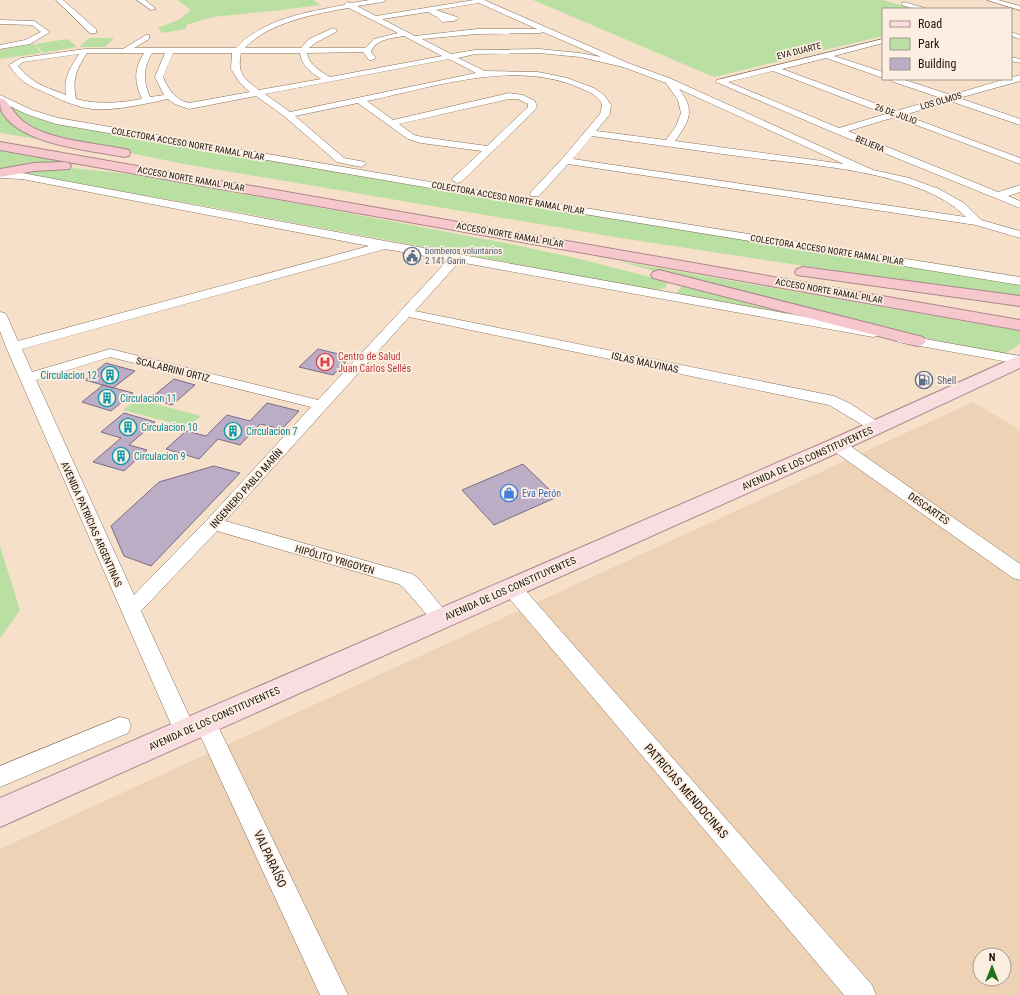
<svg xmlns="http://www.w3.org/2000/svg" width="1020" height="995" viewBox="0 0 1020 995" font-family="'Roboto Condensed',sans-serif">
	<style>
		.built { fill: #eed2b6; fill-rule: evenodd }
		.green { fill: #b9e0a2 }
		.building { fill: #bcadc6; stroke: #7a6c83 }
		.lines { fill: none; stroke-linecap: round; stroke-linejoin: round }
		.minor-casing { stroke: #84705d; stroke-width: 1 }
		.major-casing { stroke: #a98889; stroke-width: 2 }
		.highway-casing { stroke: #a98889; stroke-width: 2 }
		.minor { fill: #fff; fill-rule: evenodd }
		.major { fill: #fadde1; fill-rule: evenodd }
		.highway { fill: #f6c7cd; fill-rule: evenodd }
		.labels { text-anchor: middle; stroke-width: 3.5; stroke-linejoin: round; paint-order: stroke }
		.far-street-label { font-size: 9px; fill: #1b130c; stroke: #fcefe2 }
		.far-service-label { font-size: 9px; fill: #4e5e75; stroke: #fcefe2; text-anchor: start }
		.health-label { font-size: 10px; fill: #be3a42; stroke: #fcefe2; text-anchor: start }
		.street-label { font-size: 10px; fill: #1b130c; stroke: #fcefe2 }
		.culture-label { font-size: 10px; fill: #0d838f; stroke: #fcefe2; text-anchor: start }
		.service-label { font-size: 10px; fill: #4e5e75; stroke: #fcefe2; text-anchor: start }
		.shop-label { font-size: 10px; fill: #366cbe; stroke: #fcefe2; text-anchor: start }
		.near-street-label { font-size: 12px; fill: #1b130c; stroke: #fcefe2 }
	</style>
	<rect width="100%" height="100%" fill="#f6e0ca"/>
	<path class="built" d="M973,402L1020,430V995H0V849ZM980,955H1004V979H980Z"/>
	<path class="green" d="M177,0H313L321,5L281,10L213,17L186,25V29L162,33L158,28L180,19L191,10Z
		M533,0H882L915,9H883V36L714,77Z
		M89,38H114L105,47H79Z
		M68,39L77,47L43,53L35,44Z
		M34,44L41,53L0,59V50Z
		M7,104L62,123L176,145L571,211L1020,283V299L621,238L184,164L101,147L36,130L23,123Z
		M0,106L10,120L61,143L0,133Z
		M0,149L93,166L64,164L0,171Z
		M64,167L136,175L332,210L520,246L580,259L662,280L667,283L666,287L662,289L654,290L205,206L10,172Z
		M618,261L1020,331V344L1004,354L885,330L742,295Z
		M682,286L794,315L676,293Z
		M137,399L201,416L188,427L123,410Z
		M0,546L20,610L0,638Z"/>
	<path class="building" d="M318,349L351,357L333,375L299,367Z
		M106,363L135,371L113,388L85,380Z
		M174,379L195,385L172,405L151,398Z
		M103,385L133,393L111,411L82,402Z
		M267,403L299,411L282,429L260,424L240,445L218,439L199,459L166,449L186,431L206,436L227,415L250,421Z
		M124,413L155,422L129,445L147,450L124,471L93,462L121,438L101,432Z
		M523,464L557,497L494,525L462,490Z
		M214,466L240,473L151,566L124,556L111,526L159,482Z"/>
	<g class="lines">
		<defs>
			<path id="minor" d="M56,0H63L96,29V33H90Z
				M137,0H145L156,9L151,10Z
				M370,0H386L383,2L357,6L376,16L474,0H484L628,63L669,78L873,170L909,178L939,189L964,203L981,220L1020,231V238L976,225L568,164L539,196H531L530,194L531,192L562,159L600,114C601,111 602,107 602,105C600,96 587,91 580,88C514,59 434,87 367,101L393,120L509,93L523,95L535,101L537,107L531,114L461,182L457,183L452,180L453,178L482,151L421,143L408,139L358,103L295,116L344,158L365,162L366,164L361,167L337,162L284,116L256,96L189,109L175,104L168,99C143,104 117,111 92,109C77,107 63,101 51,95C30,86 22,84 9,65L21,58L85,49H123L146,35H149V39L134,48H236C263,19 307,12 344,5L347,2L351,3ZM479,3L537,29H477L415,36L382,19L428,12L437,17L442,22L454,21L458,19L457,17L436,10ZM349,8L398,33L374,39L365,48H309L315,43L336,32L337,30L333,28L309,39L301,48H245C267,23 317,13 349,8ZM543,32L601,57L580,53L539,49L475,50L451,54L422,39L477,34L540,33ZM404,36L442,56L330,77C320,71 309,65 307,53L363,52L369,60H372L376,58L371,52C375,39 393,38 404,36ZM87,53H144C134,69 134,82 142,99C119,103 99,105 76,99C72,79 76,70 87,53ZM152,53H165L155,77L164,95L150,97C143,81 143,68 152,53ZM173,53H232L231,69L240,83L250,92L189,103C175,100 168,89 163,77ZM241,53H300C301,65 311,72 321,79L259,90C243,78 237,74 241,53ZM539,53L580,57L623,67L666,83L678,100L681,113L676,126L666,140L596,131L610,114L611,105L604,95L594,88L567,78L538,72L485,71L458,58L475,54ZM79,54C70,68 63,79 66,95C46,87 32,84 18,66L23,62ZM449,59L476,73L290,112L265,94ZM679,89L844,164L675,141C689,121 696,111 679,89ZM509,99H518L528,104V107L487,146L422,137L414,135L399,124ZM592,136C643,143 694,150 745,157C807,165 920,170 966,217L573,159Z
				M987,0H998L1020,6V10Z
				M904,2L925,8L926,9H915L902,5V3Z
				M0,20L34,21L50,32L30,44L0,49V45L25,40L41,32L32,25L0,24Z
				M1011,32L1020,35V39L1011,36Z
				M883,39V43L834,56L883,72V78L826,58L782,69L896,111L941,98L891,81L890,79H902L951,95L1020,75V81L959,98L1020,119V125L950,101L904,115L1020,158V164L895,117L848,131L998,192L1020,185V192L1008,196L1020,201V208L835,133L716,82L717,80ZM773,71L886,114L839,128L728,82Z
				M1011,57L1020,59V63L1011,61Z
				M0,95L32,110L58,118L553,203L1020,277V285L553,209L56,124L26,114L0,101Z
				M0,172L22,173L385,241L878,330L880,333L878,336L873,337L459,262L415,311L834,396L851,404L881,424L884,427L881,430L876,432L871,430L829,405L409,317L225,521L412,574L418,578L451,618L448,623L441,625L434,623L404,588L399,584L217,531L141,611L196,731L193,738L185,740L177,738L174,731L6,347L0,331V312L5,313L7,316L18,341L369,246L22,179L0,178ZM385,249L448,260L318,400L110,349L32,372L22,349ZM110,357L311,407L207,520L134,595L36,380Z
				M903,335L1020,356V364L898,342L896,339L898,336Z
				M837,440L843,441L1020,564V580L1013,578L831,449L829,445L831,441Z
				M511,580L518,582L872,985L876,995H844L504,592L502,587L504,582Z
				M205,713L213,716L348,995H320L194,722L197,716Z
				M120,717L128,719L131,726L128,733L0,787V766Z"/>
			<path id="major" d="M1020,355V368L844,450L0,827V798L830,440Z"/>
			<path id="highway" d="M0,98L4,99C11,106 16,116 24,122C49,141 98,143 129,150L130,153L129,156L124,157C90,150 18,145 1,110C0,106 0,101 0,98Z
				M0,142L1020,320V330L0,150Z
				M64,162L69,163L71,166L69,169L34,171L0,177V169L34,163Z
				M803,267L1020,296V306L797,275L795,272L797,269Z
				M659,270L923,337L926,341L923,345L917,346L653,278L651,275L653,272Z"/>
		</defs>
		<use href="#minor" class="minor-casing"/>
		<use href="#major" class="major-casing"/>
		<use href="#highway" class="highway-casing"/>
		<use href="#minor" class="minor"/>
		<use href="#major" class="major"/>
		<use href="#highway" class="highway"/>
	</g>
	<defs>
		<symbol id="civic-ring" viewBox="-11 -11 22 22"><circle r="9.5" fill="#fcefe2" stroke="#5c6f8a" stroke-width="1.5"/><path d="M-.6-6.5H3V-4.5H.6V-3L4-1V1h2V6H-6V1h2V-1L-.6-3ZM-1.2 2.5V6h2.4V2.5Z" fill="#5c6f8a"/></symbol>
		<symbol id="hospital-ring" viewBox="-11 -11 22 22"><circle r="9.5" fill="#fcefe2" stroke="#e0444e" stroke-width="1.5"/><path d="M-5-5h3v3.5h4V-5h3V5h-3V1.5h-4V5h-3Z" fill="#e0444e"/></symbol>
		<symbol id="building-ring" viewBox="-11 -11 22 22"><circle r="9.5" fill="#fcefe2" stroke="#0f9aa8" stroke-width="1.5"/><path d="M-4-6H4V6H1V3H-1V6H-4ZM-2.5-4.3h1.7v1.8h-1.7ZM.8-4.3h1.7v1.8H.8ZM-2.5-1h1.7V.8h-1.7ZM.8-1h1.7V.8H.8Z" fill="#0f9aa8"/></symbol>
		<symbol id="fuel-ring" viewBox="-11 -11 22 22"><circle r="9.5" fill="#fcefe2" stroke="#5c6f8a" stroke-width="1.5"/><path d="M-5.5-6h7V0h2V4h1.3V-2.5L3-4.5l.8-.8L6-3V5H2.5V1h-1V6h-7ZM-4.2-4.7v3.2H.2V-4.7Z" fill="#5c6f8a"/></symbol>
		<symbol id="shop-ring" viewBox="-11 -11 22 22"><circle r="9.5" fill="#fcefe2" stroke="#3f7fe0" stroke-width="1.5"/><path d="M-5-2.5h2.3a2.7 3.5 0 0 1 5.4 0H5L5.5 6h-11ZM-1.5-2.5h3a1.5 2.3 0 0 0-3 0Z" fill="#3f7fe0"/></symbol>
	</defs>
	<g fill-rule="evenodd">
		<use href="#civic-ring" x="402" y="246" width="20" height="20"/>
		<use href="#hospital-ring" x="315" y="352" width="20" height="20"/>
		<use href="#building-ring" x="100" y="365" width="20" height="20"/>
		<use href="#fuel-ring" x="914" y="370" width="20" height="20"/>
		<use href="#building-ring" x="97" y="388" width="20" height="20"/>
		<use href="#building-ring" x="118" y="417" width="20" height="20"/>
		<use href="#building-ring" x="223" y="421" width="20" height="20"/>
		<use href="#building-ring" x="111" y="446" width="20" height="20"/>
		<use href="#shop-ring" x="499" y="483" width="20" height="20"/>
	</g>
	<g class="labels">
		<g class="far-street-label">
			<text transform="translate(799 51) rotate(-14)" y="3">EVA DUARTE</text>
			<text transform="translate(941 101) rotate(-16)" y="3">LOS OLMOS</text>
			<text transform="translate(896 114) rotate(20)" y="3">26 DE JULIO</text>
			<text transform="translate(188 144) rotate(10)" y="3">COLECTORA ACCESO NORTE RAMAL PILAR</text>
			<text transform="translate(870 144) rotate(22)" y="3">BELIERA</text>
			<text transform="translate(191 179) rotate(10)" y="3">ACCESO NORTE RAMAL PILAR</text>
			<text transform="translate(508 198) rotate(10)" y="3">COLECTORA ACCESO NORTE RAMAL PILAR</text>
			<text transform="translate(510 235) rotate(10)" y="3">ACCESO NORTE RAMAL PILAR</text>
			<text transform="translate(827 250) rotate(9)" y="3">COLECTORA ACCESO NORTE RAMAL PILAR</text>
			<text transform="translate(829 291) rotate(10)" y="3">ACCESO NORTE RAMAL PILAR</text>
		</g>
		<g class="far-service-label">
			<text x="425" y="254">bomberos voluntarios<tspan x="425" dy="10">2 141 Garin</tspan></text>
		</g>
		<g class="health-label">
			<text x="338" y="360">Centro de Salud<tspan x="338" dy="12">Juan Carlos Sellés</tspan></text>
		</g>
		<g class="street-label">
			<text transform="translate(645 362) rotate(12)" y="4">ISLAS MALVINAS</text>
			<text transform="translate(173 369) rotate(14)" y="4">SCALABRINI ORTIZ</text>
			<text transform="translate(807 458) rotate(-24)" y="4">AVENIDA DE LOS CONSTITUYENTES</text>
			<text transform="translate(246 488) rotate(-48)" y="4">INGENIERO PABLO MARÍN</text>
			<text transform="translate(929 508) rotate(35)" y="4">DESCARTES</text>
			<text transform="translate(92 524) rotate(66)" y="4">AVENIDA PATRICIAS ARGENTINAS</text>
			<text transform="translate(335 559) rotate(16)" y="4">HIPÓLITO YRIGOYEN</text>
			<text transform="translate(510 588) rotate(-24)" y="4">AVENIDA DE LOS CONSTITUYENTES</text>
			<text transform="translate(214 718) rotate(-24)" y="4">AVENIDA DE LOS CONSTITUYENTES</text>
		</g>
		<g class="culture-label">
			<text x="97" y="379" text-anchor="end">Circulacion 12</text>
			<text x="120" y="402">Circulacion 11</text>
			<text x="141" y="431">Circulacion 10</text>
			<text x="246" y="435">Circulacion 7</text>
			<text x="134" y="460">Circulacion 9</text>
		</g>
		<g class="service-label">
			<text x="937" y="384">Shell</text>
		</g>
		<g class="shop-label">
			<text x="522" y="497">Eva Perón</text>
		</g>
		<g class="near-street-label">
			<text transform="translate(686 791) rotate(49)" y="4">PATRICIAS MENDOCINAS</text>
			<text transform="translate(270 859) rotate(65)" y="4">VALPARAÍSO</text>
		</g>
	</g>
	<rect x="882" y="8" width="130" height="72" fill="#fcefe2" stroke="#a2978c"/>
	<rect x="890" y="21" width="20" height="6" fill="#fadde1" stroke="#a2978c"/>
	<text x="918" y="28" font-size="12" fill="#1b130c">Road</text>
	<rect x="890" y="38" width="20" height="12" fill="#b9e0a2" stroke="#a2978c"/>
	<text x="918" y="48" font-size="12" fill="#1b130c">Park</text>
	<rect x="890" y="58" width="20" height="12" fill="#bcadc6" stroke="#a2978c"/>
	<text x="918" y="68" font-size="12" fill="#1b130c">Building</text>
	<g transform="translate(992 967)"><circle r="19" fill="#fcefe2" stroke="#a2978c"/>
	<path d="M0-3L7 15L0 10L-7 15Z" fill="#20721b"/>
	<text y="-6" font-size="11" font-weight="bold" text-anchor="middle" fill="#1b130c">N</text>
	</g>
</svg>
